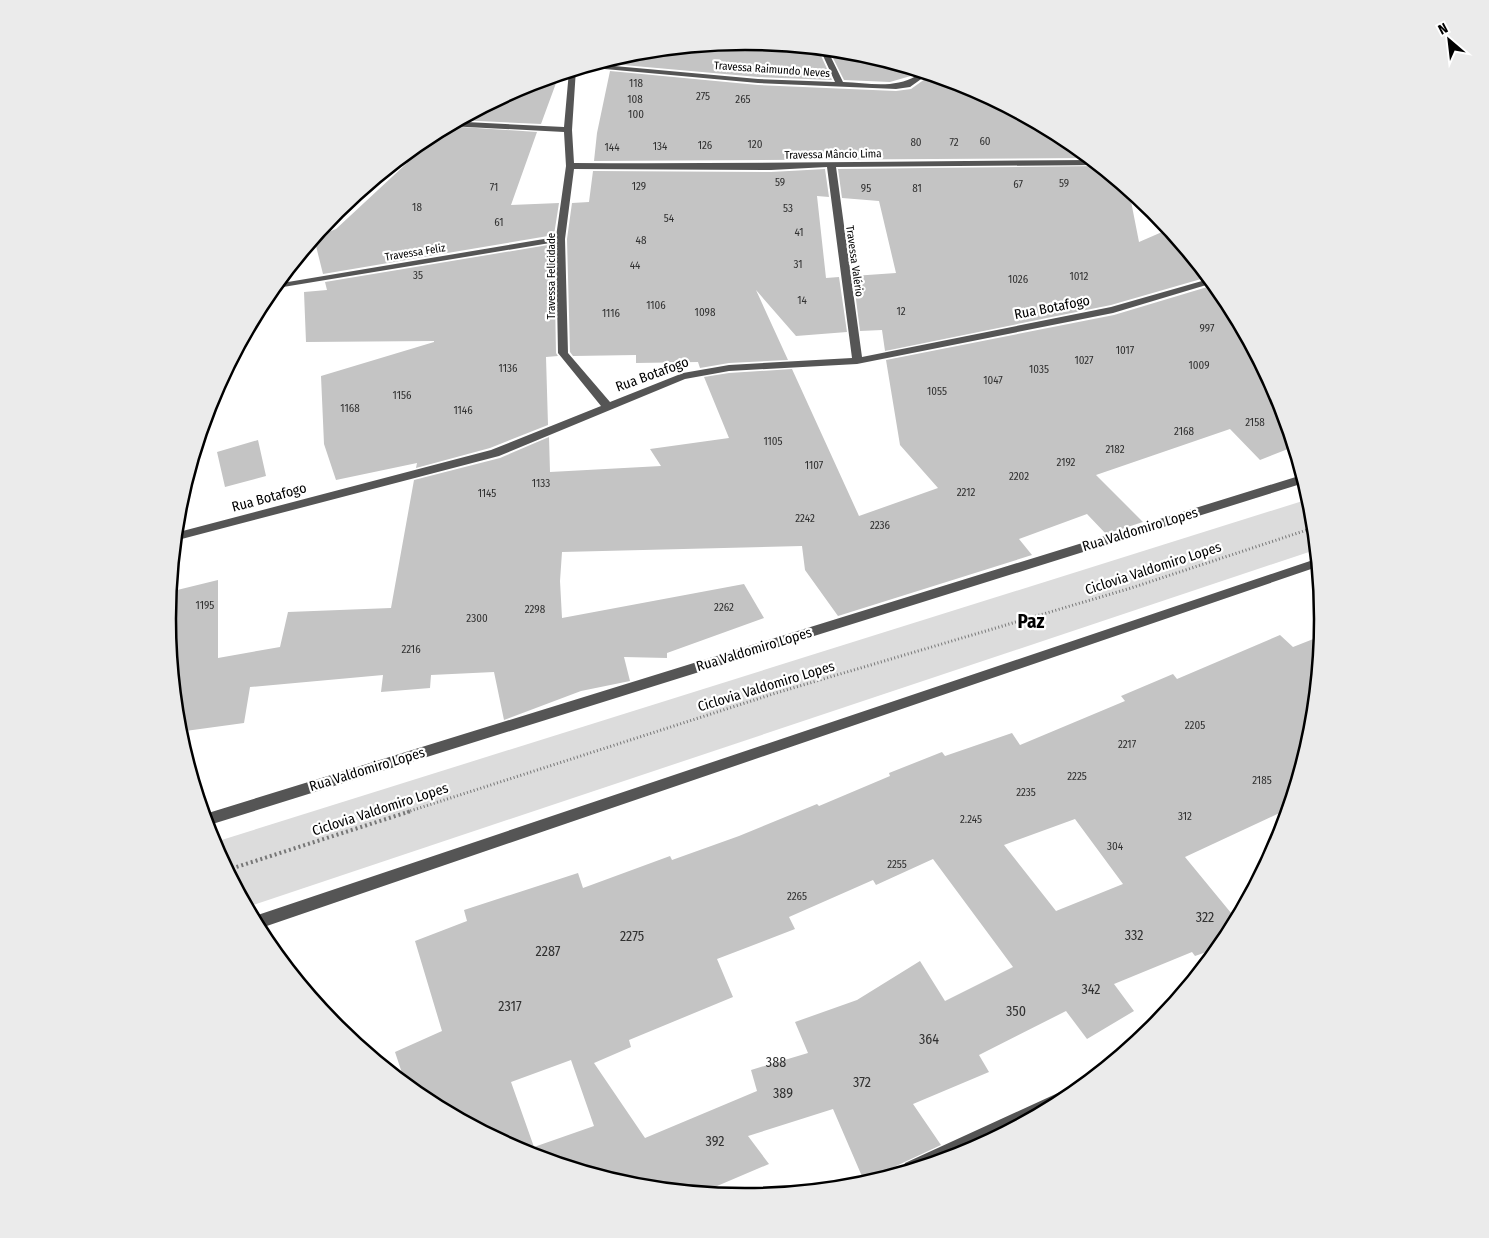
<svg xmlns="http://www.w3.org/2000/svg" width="1489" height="1238" viewBox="0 0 1489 1238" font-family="'Fira Sans Condensed',sans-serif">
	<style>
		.green { fill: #dcdcdc }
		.building { fill: #c4c4c4; fill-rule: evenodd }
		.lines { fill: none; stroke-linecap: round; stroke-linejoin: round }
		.path-far1 { stroke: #777; stroke-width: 3; stroke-dasharray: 1 2.5; stroke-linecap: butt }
		.path { stroke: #777; stroke-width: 4; stroke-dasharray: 2 3; stroke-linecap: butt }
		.minor { fill: #555; fill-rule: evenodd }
		.labels { text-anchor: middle; stroke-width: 4.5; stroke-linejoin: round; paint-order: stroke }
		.far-street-label { font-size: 11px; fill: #000; stroke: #fff }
		.number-label { font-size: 11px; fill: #313131 }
		.street-label { font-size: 14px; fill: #000; stroke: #fff }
		.near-number-label { font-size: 14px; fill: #313131 }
		.district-label { font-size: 19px; font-weight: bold; fill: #000; stroke: #fff }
		.rim { fill: none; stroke: #000; stroke-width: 2.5 }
	</style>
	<rect width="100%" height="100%" fill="#fff"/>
	<path class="green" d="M1309,499L1315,550L247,907L212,843Z"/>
	<path class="building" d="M714,44L779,45L818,49L832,80L758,77L612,64L613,58L632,52Z
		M829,50L857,52L914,70V75L890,82L844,80Z
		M610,71L758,85L896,91L911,89L925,79V73L966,85L1066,139L1089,158L594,161L597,133Z
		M559,75L541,124L458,120L524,85Z
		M446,126L537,132L511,205L559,203L554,235L323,274L314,238L336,229L407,163L395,162L424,138Z
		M1099,166L1129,191L1139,242L1169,229L1208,277L1111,305L885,351L882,330L860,331L853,276L896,273L879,201L842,198L838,169Z
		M825,169L829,197L817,196L826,278L839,277L847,332L796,336L756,290L788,360L729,363L700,368L698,362L636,363V355L573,356L570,352L567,239L572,203L589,202L593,171L771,172Z
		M554,244L556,353L558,356L546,357L548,425L490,448L416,468L417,463L336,480L324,444L321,376L434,342V341L306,342L304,292L327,290L325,282Z
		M1214,285L1225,298L1278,398L1293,447L1260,460L1230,429L1096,475L1143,522L1106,534L1087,514L1019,539L1032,555L838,616L805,570L802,546L562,552L560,581L562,618L744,584L764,618L667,653V658L624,657L630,681L581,691L504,720L494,672L431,675L430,688L381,692L383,675L250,687L244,723L178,732L167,619L169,592L218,580V658L280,647L288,612L391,608L414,480L500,458L549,437L550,472L661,466L650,449L729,438L704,377L729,373L792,369L859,516L938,488L900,445L886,360L1114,315Z
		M258,440L266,476L225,487L217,452Z
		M1280,635L1293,647L1321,636L1311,732L1288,809L1185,857L1236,919L1225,940L1218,948L1195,956L1192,952L1114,984L1134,1011L1087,1039L1066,1011L979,1055L989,1072L913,1104L941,1145L864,1181L833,1109L748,1136L769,1164L703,1192L632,1186L523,1153L423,1099L406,1085L395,1052L442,1031L415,941L467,921L464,910L578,873L583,888L670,856L672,860L739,836L817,804L819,806L890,776L889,773L942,752L945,756L1012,733L1020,745L1125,701L1121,696L1173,674L1177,679ZM1075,819L1123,884L1056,911L1004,845ZM933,859L1013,967L945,1001L920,961L857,1000L795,1022L808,1053L751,1070L757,1091L645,1138L594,1063L631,1047L629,1040L733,997L717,959L795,929L789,917L873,880L876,885ZM571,1060L594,1126L534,1147L511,1082Z"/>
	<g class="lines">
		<path class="path-far1" d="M407,812L776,693L1131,588L1313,528"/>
		<path class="path" d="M227,870L411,811"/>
		<path class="minor" d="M820,49H827L843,82C868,83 894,89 916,76V70L923,72L924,77L910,87L896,89L758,83L583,67L592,64L758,79L835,82Z
			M576,69L572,130L574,163C747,164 919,161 1092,160L1098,165L836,167L862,357L1111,307L1209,279L1213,283L1113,313L857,364L729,371L685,379L499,456L174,541L175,533L491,450L601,406L558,353L556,242L271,289L276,284L556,237L566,166L564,132L448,126L455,122H466L564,127L569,71ZM827,167L852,358L729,365L683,373L610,402L568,353L565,239L574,169L771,170Z
			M1299,476H1302L1304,483L206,826L203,815L205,814Z
			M1316,559L1317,567L258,929L252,917Z
			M1071,1087L1077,1090L1065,1100L965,1153L903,1172L902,1169L905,1163Z"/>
	</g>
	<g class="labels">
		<g class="far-street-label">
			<text transform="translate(772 69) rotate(4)" y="4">Travessa Raimundo Neves</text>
			<text transform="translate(833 154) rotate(-1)" y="4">Travessa Mâncio Lima</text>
			<text transform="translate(415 252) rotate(-9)" y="4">Travessa Feliz</text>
			<text transform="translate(855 261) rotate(82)" y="4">Travessa Valério</text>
			<text transform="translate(551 276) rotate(-90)" y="4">Travessa Felicidade</text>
		</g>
		<g class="number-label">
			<text x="636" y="87">118</text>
			<text x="703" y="100">275</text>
			<text x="635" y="103">108</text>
			<text x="743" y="103">265</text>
			<text x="636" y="118">100</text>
			<text x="985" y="145">60</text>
			<text x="916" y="146">80</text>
			<text x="954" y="146">72</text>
			<text x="755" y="148">120</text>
			<text x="705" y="149">126</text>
			<text x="660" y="150">134</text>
			<text x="612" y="151">144</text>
			<text x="780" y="186">59</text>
			<text x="1064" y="187">59</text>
			<text x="1018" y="188">67</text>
			<text x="639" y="190">129</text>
			<text x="494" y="191">71</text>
			<text x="866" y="192">95</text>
			<text x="917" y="192">81</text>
			<text x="417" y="211">18</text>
			<text x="788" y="212">53</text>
			<text x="669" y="222">54</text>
			<text x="499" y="226">61</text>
			<text x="799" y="236">41</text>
			<text x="641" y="244">48</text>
			<text x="798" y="268">31</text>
			<text x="635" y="269">44</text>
			<text x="418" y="279">35</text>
			<text x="1079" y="280">1012</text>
			<text x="1018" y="283">1026</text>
			<text x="802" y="304">14</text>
			<text x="656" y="309">1106</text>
			<text x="901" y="315">12</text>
			<text x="705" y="316">1098</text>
			<text x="611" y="317">1116</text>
			<text x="1207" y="332">997</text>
			<text x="1125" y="354">1017</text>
			<text x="1084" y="364">1027</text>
			<text x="1199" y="369">1009</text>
			<text x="508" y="372">1136</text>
			<text x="1039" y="373">1035</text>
			<text x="993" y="384">1047</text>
			<text x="937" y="395">1055</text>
			<text x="402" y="399">1156</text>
			<text x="350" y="412">1168</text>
			<text x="463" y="414">1146</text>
			<text x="1255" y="426">2158</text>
			<text x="1184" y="435">2168</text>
			<text x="773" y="445">1105</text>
			<text x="1115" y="453">2182</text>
			<text x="1066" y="466">2192</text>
			<text x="814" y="469">1107</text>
			<text x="1019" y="480">2202</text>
			<text x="541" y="487">1133</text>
			<text x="966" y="496">2212</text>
			<text x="487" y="497">1145</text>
			<text x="805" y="522">2242</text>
			<text x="880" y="529">2236</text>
			<text x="205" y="609">1195</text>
			<text x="724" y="611">2262</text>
			<text x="535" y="613">2298</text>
			<text x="477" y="622">2300</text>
			<text x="411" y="653">2216</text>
			<text x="1195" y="729">2205</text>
			<text x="1127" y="748">2217</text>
			<text x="1077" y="780">2225</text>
			<text x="1262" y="784">2185</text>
			<text x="1026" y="796">2235</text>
			<text x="1185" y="820">312</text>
			<text x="971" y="823">2.245</text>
			<text x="1115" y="850">304</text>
			<text x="897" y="868">2255</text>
			<text x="797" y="900">2265</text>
		</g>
		<g class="street-label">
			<text transform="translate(1052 307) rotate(-11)" y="5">Rua Botafogo</text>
			<text transform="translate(652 374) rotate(-20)" y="5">Rua Botafogo</text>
			<text transform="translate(269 497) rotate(-15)" y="5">Rua Botafogo</text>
			<text transform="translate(1140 529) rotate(-17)" y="5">Rua Valdomiro Lopes</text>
			<text transform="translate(1153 568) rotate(-18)" y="5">Ciclovia Valdomiro Lopes</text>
			<text transform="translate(754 649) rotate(-17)" y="5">Rua Valdomiro Lopes</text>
			<text transform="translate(766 686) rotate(-17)" y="5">Ciclovia Valdomiro Lopes</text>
			<text transform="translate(367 769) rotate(-17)" y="5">Rua Valdomiro Lopes</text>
			<text transform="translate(380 809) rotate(-18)" y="5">Ciclovia Valdomiro Lopes</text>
		</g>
		<g class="near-number-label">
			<text x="1205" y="922">322</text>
			<text x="1134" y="940">332</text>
			<text x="632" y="941">2275</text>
			<text x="548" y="956">2287</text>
			<text x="1091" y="994">342</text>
			<text x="510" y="1011">2317</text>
			<text x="1016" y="1016">350</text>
			<text x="929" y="1044">364</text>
			<text x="776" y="1067">388</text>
			<text x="862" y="1087">372</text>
			<text x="783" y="1098">389</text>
			<text x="715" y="1146">392</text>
		</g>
		<g class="district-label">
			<text x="1031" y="628">Paz</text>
		</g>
	</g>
	<path d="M0 0H1489V1238H0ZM176 619a569 569 0 1 1 1138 0a569 569 0 1 1-1138 0Z" fill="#ebebeb" fill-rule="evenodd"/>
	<path class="rim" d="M176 619a569 569 0 1 1 1138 0a569 569 0 1 1-1138 0Z"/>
	<g transform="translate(1449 40) rotate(332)" stroke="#ffffff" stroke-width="4" paint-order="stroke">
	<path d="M0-4L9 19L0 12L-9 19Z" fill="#000000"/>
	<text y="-8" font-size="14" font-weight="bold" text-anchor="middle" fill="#000000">N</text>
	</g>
</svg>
